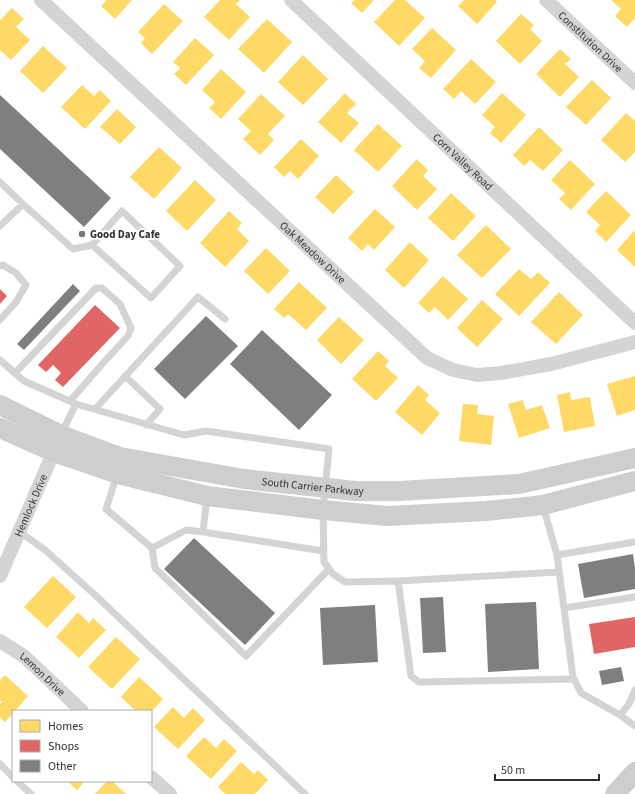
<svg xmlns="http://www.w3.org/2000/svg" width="635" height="794" viewBox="0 0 635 794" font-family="'Source Sans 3',sans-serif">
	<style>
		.homes { fill: #ffd966 }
		.shops { fill: #e06666 }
		.building { fill: #7f7f7f }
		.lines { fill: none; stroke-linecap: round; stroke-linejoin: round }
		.service { stroke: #d4d4d4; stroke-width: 7 }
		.minor { stroke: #d4d4d4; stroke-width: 14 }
		.secondary { stroke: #cecece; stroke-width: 20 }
		.poi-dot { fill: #787878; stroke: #fff; stroke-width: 1.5 }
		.labels { text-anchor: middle; stroke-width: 4; stroke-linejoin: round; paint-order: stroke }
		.street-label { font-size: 11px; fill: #303030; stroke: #fff }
		.poi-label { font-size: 11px; font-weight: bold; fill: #303030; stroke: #fff; text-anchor: start }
	</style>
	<rect width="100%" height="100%" fill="#fff"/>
	<path class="homes" d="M105,0H132L115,19L101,6L106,1Z
		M220,0H240L236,4L250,17L229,40L204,17Z
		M355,0H374L362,13L351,3Z
		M395,0H405L425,18L399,46L374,22Z
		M464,0H495L497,2L477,24L458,6Z
		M611,0H635V18L627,27L615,16L621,9Z
		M164,4L183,21L152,54L141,43L145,38L138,32Z
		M12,8L24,19L16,27L30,40L11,60L0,50V20Z
		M521,14L534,25L530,29L542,41L520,64L496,41Z
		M267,19L292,42L264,73L238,49Z
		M432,28L456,50L431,78L419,68L425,61L412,49Z
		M195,38L214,55L186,85L174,74L180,68L173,62Z
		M43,46L67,68L43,93L20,71Z
		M560,49L571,59L565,64L579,77L560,97L536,74Z
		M303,55L328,79L303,105L278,82Z
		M471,59L496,82L475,104L461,91L454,99L443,89Z
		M221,69L246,92L221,119L209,108L215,102L202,90Z
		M592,80L611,98L586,125L566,107Z
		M82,85L94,96L100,90L111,101L85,129L61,107Z
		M345,93L356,104L347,113L359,123L341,143L318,122Z
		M502,93L526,115L501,143L490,133L495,127L482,115Z
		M261,94L285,116L268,134L274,140L260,155L243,139L251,131L238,119Z
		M117,109L136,127L120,144L100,127Z
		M626,113L635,121V152L625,162L601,140Z
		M378,124L402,146L378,172L354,150Z
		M539,127L563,150L543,171L530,160L524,166L513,155Z
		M301,139L319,156L298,179L290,171L284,177L274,167Z
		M159,147L182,168L154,199L130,177Z
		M417,159L428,170L423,176L437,189L417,210L392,186Z
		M570,160L595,184L571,210L559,199L565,193L551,180Z
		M336,175L354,192L333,214L315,197Z
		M195,180L216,200L187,231L166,211Z
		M606,191L631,215L606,242L595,231L600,225L586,212Z
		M451,193L476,216L453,241L428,218Z
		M375,209L395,227L374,250L368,244L362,251L348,238Z
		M229,211L242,223L237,229L249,241L225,267L200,243Z
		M486,225L511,249L482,278L457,255Z
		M635,230V267L617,250Z
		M410,242L429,260L404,288L385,270Z
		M266,248L290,271L268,294L244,271Z
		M519,269L531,279L538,272L550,283L519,316L495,294Z
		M443,276L468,299L448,320L435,307L429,313L418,303Z
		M299,282L327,308L306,330L288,314L284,318L274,309Z
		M559,292L583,315L556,344L531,322Z
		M482,300L503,319L477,347L457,328Z
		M339,317L364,340L341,364L317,340Z
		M378,351L389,361L385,366L398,378L376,401L352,379Z
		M635,376V410L617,416L607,384Z
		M418,385L429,395L425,400L440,413L422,435L395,412Z
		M570,392L571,400L590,397L595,426L564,432L557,395Z
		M523,400L526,410L542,405L550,428L519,438L508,404Z
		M463,404L478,405L477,414L494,416L491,445L459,441Z
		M53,576L76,597L47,628L24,607Z
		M78,612L89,623L93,618L106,630L79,658L56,637Z
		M116,637L140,659L112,689L88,667Z
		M5,675L28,696L15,711H13V713L5,722L0,717V704L2,702L0,700V680Z
		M139,677L163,699L151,712V711H142L140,709L136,711L121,697Z
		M173,707L184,718L193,708L205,720L178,749L154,727Z
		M204,737L216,748L224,739L237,751L211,779L186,756Z
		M241,762L254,774L258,770L268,780L255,794H225L218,787Z
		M67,781H85L77,790Z
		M107,781H112L126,794H95Z"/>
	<path class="shops" d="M0,289L7,296L0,304Z
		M95,305L120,328L63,387L55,380L61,373L53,365L46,372L38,365Z
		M635,617V647L594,654L589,624Z"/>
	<path class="building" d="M0,95L111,198L84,227L0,149Z
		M73,284L80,291L24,350L17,344Z
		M206,316L238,346L185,399L154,369Z
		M262,330L332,395L299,430L230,364Z
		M194,538L275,613L245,645L164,569Z
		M633,554L635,568V589L584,598L578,564Z
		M443,597L446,652L423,653L420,598Z
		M536,602L539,669L488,672L485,604Z
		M375,605L378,662L323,665L320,608Z
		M621,667L624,681L602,685L599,671Z"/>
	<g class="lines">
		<path class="service" d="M0,182L23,204L0,226
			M23,204L73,249L92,245L151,298L180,266L122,211L92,245
			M0,266L3,265L16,273L26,285L16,302L0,320
			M0,360L24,381L74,403
			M15,373L96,288H102L120,304L131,328L128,336L104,362L70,401
			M125,376L160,409L146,425
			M95,409L198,297L225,319
			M61,434L76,404L184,435L206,431L329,449L323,510L324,562L333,574L345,582L398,581L411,676L419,682L574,679
			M117,475L106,509L152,548L155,568L246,656L329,569
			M207,496L203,532L323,551
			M543,506L557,555L635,542
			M20,532L45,550L94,594L305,794
			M152,548L186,530L203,532
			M557,555L573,677L581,693L620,715
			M398,581L559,572
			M564,608L635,597
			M635,690L629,704L620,715L635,726
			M0,764L13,777
			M17,781L31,794"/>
		<g class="minor">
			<path id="s1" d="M41,0L427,358L453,370L477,375L501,373L551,364L635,342"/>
			<path id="s2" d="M291,0L635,323"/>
			<path id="s3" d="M546,0L635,83"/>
			<path id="s4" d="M0,576L57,444"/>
			<path id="s5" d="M0,641L25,657L82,711"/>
			<path d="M151,777L170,794"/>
		</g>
		<g class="secondary">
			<path id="s6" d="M0,405L61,435L120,457L244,479L355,491H399L519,484L635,458"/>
			<path d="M0,428L54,452L118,474L207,496L323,510L387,516L486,511L543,505L635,481"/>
			<path d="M615,794L635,772"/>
		</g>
	</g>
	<circle class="poi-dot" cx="82" cy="234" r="4"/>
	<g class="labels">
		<g class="street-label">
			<text dy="4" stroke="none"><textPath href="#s3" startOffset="61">Constitution Drive</textPath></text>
			<text dy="4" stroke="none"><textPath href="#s2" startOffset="236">Corn Valley Road</textPath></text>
			<text dy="4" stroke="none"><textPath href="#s1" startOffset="371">Oak Meadow Drive</textPath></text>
			<text dy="4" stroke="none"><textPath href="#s6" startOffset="326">South Carrier Parkway</textPath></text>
			<text dy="4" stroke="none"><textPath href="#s4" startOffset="77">Hemlock Drive</textPath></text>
			<text dy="4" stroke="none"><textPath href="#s5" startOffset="54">Lemon Drive</textPath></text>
		</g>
		<g class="poi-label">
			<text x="90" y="238">Good Day Cafe</text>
		</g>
	</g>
	<rect x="12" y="710" width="140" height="72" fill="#ffffff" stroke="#acacac"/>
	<rect x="20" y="720" width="20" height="12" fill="#ffd966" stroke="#acacac"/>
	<text x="48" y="730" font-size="12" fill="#303030">Homes</text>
	<rect x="20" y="740" width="20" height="12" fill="#e06666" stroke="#acacac"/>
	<text x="48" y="750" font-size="12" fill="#303030">Shops</text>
	<rect x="20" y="760" width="20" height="12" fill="#7f7f7f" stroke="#acacac"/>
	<text x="48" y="770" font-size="12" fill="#303030">Other</text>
	<path d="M495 774v6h104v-6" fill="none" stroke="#303030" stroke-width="2"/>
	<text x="501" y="774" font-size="12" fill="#303030" stroke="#ffffff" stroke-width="3" paint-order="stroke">50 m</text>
</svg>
